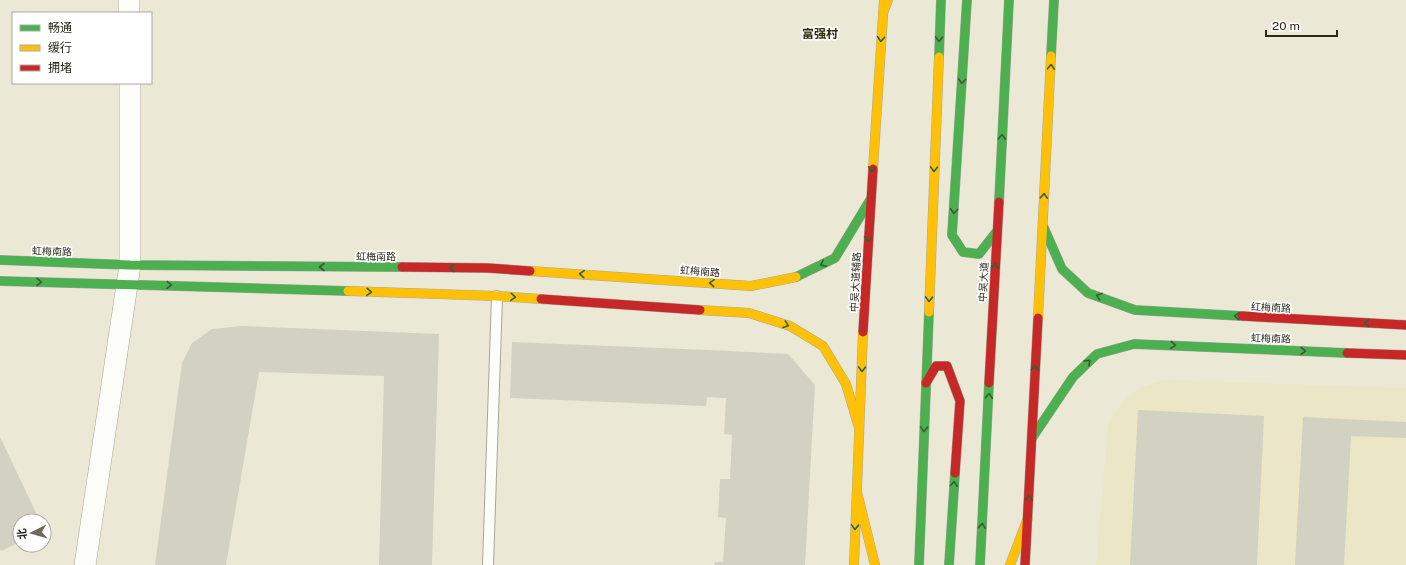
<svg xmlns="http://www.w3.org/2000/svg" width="1406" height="565" viewBox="0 0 1406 565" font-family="'Public Sans','Noto Sans SC',sans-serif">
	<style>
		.built { fill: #ebe6c5 }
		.building { fill: #d3d1c2 }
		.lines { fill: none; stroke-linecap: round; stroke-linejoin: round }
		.lane-casing { stroke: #a9a797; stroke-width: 12 }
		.street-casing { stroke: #a9a797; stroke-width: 22 }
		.fast-casing { stroke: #a9a797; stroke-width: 10 }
		.slow-casing { stroke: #a9a797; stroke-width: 10 }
		.jam-casing { stroke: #a9a797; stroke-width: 10 }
		.lane { stroke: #fcfcf9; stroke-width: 10 }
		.street { stroke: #fcfcf9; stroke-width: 21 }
		.fast { stroke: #4caf50; stroke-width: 9 }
		.slow { stroke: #ffc107; stroke-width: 9 }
		.jam { stroke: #c62828; stroke-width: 9 }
		.oneway { stroke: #385e30 }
		.labels { text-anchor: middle; stroke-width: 3.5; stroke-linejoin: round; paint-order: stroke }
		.street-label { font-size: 10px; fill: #2a281a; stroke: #fff }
		.quarter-label { font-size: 12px; font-weight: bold; fill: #302b0b; stroke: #fff }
	</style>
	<rect width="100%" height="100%" fill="#ebe8d5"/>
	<path class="built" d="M1164,380L1406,388V565H1096L1108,424L1122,402L1139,388Z"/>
	<path class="building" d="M241,326L439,334L432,565H379L384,376L259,372L226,565H155L182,363L192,343L212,329Z
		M512,342L708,350L788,354L815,385L805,565H714L715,562H723L726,518L718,517L720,479H730L732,435L724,434L726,398L707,397L706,406L510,398Z
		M1138,410L1264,416L1257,565H1130Z
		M1303,417L1406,422V438L1351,436L1344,565H1295Z
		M0,437L40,521H20V542L1,551L0,549Z"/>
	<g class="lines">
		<defs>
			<path id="lane" d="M488,565L497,296"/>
			<path id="street" d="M129,0V13
				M85,565L130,265V83"/>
			<path id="fast" d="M967,0L952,235L963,252L979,254L997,231
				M1051,56L1054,0
				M939,57L941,0
				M999,202L1009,0
				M1044,228L1062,269L1088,293L1135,310L1242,316
				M0,260L130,265L402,267
				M796,277L835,258L870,200
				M0,281L348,291
				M1032,438L1073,377L1097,354L1134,344L1347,353
				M919,565L929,312
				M949,565L955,473
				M980,565L989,383"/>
			<path id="slow" d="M883,13L888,0
				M873,169L884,0
				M530,271L751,286L796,277
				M348,291L497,296L541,299
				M700,310L749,313L790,326L823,346L846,384L859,428
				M929,312L939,57
				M1038,318L1051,56
				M857,492L875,565
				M854,565L863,332
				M1010,565L1028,518"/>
			<path id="jam" d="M402,267L488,268L530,271
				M541,299L700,310
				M1242,316L1406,325
				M863,332L873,169
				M1347,353L1406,355
				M926,383L936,366H947L960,401L955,473
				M989,383L999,202
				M1025,565L1038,318"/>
		</defs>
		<use href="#lane" class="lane-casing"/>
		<use href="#street" class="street-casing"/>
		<use href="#fast" class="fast-casing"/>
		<use href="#slow" class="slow-casing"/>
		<use href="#jam" class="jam-casing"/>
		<use href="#lane" class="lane"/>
		<use href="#street" class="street"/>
		<use href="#fast" class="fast"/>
		<use href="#slow" class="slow"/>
		<use href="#jam" class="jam"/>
	</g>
	<defs><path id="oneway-chevron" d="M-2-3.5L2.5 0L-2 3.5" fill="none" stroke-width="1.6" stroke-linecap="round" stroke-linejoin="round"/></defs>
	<g class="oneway">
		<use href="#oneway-chevron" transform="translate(881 39) rotate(94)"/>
		<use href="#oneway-chevron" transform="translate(939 39) rotate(92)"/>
		<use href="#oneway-chevron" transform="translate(1051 67) rotate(-87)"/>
		<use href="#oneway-chevron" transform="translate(962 81) rotate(94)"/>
		<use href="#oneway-chevron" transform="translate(1002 137) rotate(-87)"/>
		<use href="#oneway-chevron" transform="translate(872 169) rotate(94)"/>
		<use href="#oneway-chevron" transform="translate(934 169) rotate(92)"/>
		<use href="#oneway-chevron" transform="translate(1044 196) rotate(-87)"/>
		<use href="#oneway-chevron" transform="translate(954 211) rotate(94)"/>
		<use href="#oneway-chevron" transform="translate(868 239) rotate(93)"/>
		<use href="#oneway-chevron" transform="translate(823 264) rotate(153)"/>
		<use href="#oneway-chevron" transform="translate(995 266) rotate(-87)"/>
		<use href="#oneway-chevron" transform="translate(322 267) rotate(-180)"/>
		<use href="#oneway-chevron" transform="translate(452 268) rotate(-180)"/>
		<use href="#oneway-chevron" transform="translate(582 274) rotate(-176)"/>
		<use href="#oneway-chevron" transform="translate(39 282) rotate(1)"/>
		<use href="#oneway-chevron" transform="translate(712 283) rotate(-176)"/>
		<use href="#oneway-chevron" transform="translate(169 285) rotate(2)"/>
		<use href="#oneway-chevron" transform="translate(369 292) rotate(2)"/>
		<use href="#oneway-chevron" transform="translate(1099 296) rotate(-160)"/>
		<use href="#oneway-chevron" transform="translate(513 297) rotate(4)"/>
		<use href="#oneway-chevron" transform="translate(929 299) rotate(92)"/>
		<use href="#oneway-chevron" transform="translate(1237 316) rotate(-177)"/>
		<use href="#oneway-chevron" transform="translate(1367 323) rotate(-177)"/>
		<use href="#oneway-chevron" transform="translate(786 325) rotate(20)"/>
		<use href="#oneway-chevron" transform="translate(1173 345) rotate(2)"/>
		<use href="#oneway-chevron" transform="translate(1303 351) rotate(2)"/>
		<use href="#oneway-chevron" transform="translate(1088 362) rotate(-44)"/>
		<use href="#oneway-chevron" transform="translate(1035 368) rotate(-87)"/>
		<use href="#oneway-chevron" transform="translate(862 369) rotate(92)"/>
		<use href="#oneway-chevron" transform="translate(989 396) rotate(-87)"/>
		<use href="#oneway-chevron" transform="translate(924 429) rotate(92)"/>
		<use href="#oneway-chevron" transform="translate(954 484) rotate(-86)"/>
		<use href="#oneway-chevron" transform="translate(1029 498) rotate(-87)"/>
		<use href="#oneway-chevron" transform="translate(982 526) rotate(-87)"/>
		<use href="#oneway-chevron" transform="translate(855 527) rotate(92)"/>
	</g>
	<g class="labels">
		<g class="street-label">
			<text transform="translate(52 251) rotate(2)" y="4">虹梅南路</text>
			<text x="376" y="260">虹梅南路</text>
			<text transform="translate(700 271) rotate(4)" y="4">虹梅南路</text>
			<text transform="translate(855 282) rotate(-87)" y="4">中吴大道辅路</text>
			<text transform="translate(983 282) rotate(-87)" y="4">中吴大道</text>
			<text transform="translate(1271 307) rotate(3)" y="4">红梅南路</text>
			<text transform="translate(1271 338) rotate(2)" y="4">虹梅南路</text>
		</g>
		<g class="quarter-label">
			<text x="820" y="38">富强村</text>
		</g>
	</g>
	<rect x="12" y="12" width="140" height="72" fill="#ffffff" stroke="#aaa9a3"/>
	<rect x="20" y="25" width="20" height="6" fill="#4caf50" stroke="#aaa9a3"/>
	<text x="48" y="32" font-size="12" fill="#2a281a">畅通</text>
	<rect x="20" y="45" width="20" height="6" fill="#ffc107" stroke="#aaa9a3"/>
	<text x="48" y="52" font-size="12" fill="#2a281a">缓行</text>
	<rect x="20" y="65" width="20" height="6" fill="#c62828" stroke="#aaa9a3"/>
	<text x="48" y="72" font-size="12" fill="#2a281a">拥堵</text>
	<g transform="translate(32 533) rotate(264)"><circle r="19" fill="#ffffff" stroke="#aaa9a3"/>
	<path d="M0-3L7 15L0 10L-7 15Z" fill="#6e6b5b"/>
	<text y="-6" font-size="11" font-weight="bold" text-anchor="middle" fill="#2a281a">北</text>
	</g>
	<path d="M1266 30v6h71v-6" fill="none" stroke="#2a281a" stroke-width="2"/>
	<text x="1272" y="30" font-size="12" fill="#2a281a" stroke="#ffffff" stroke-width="3" paint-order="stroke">20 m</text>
</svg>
